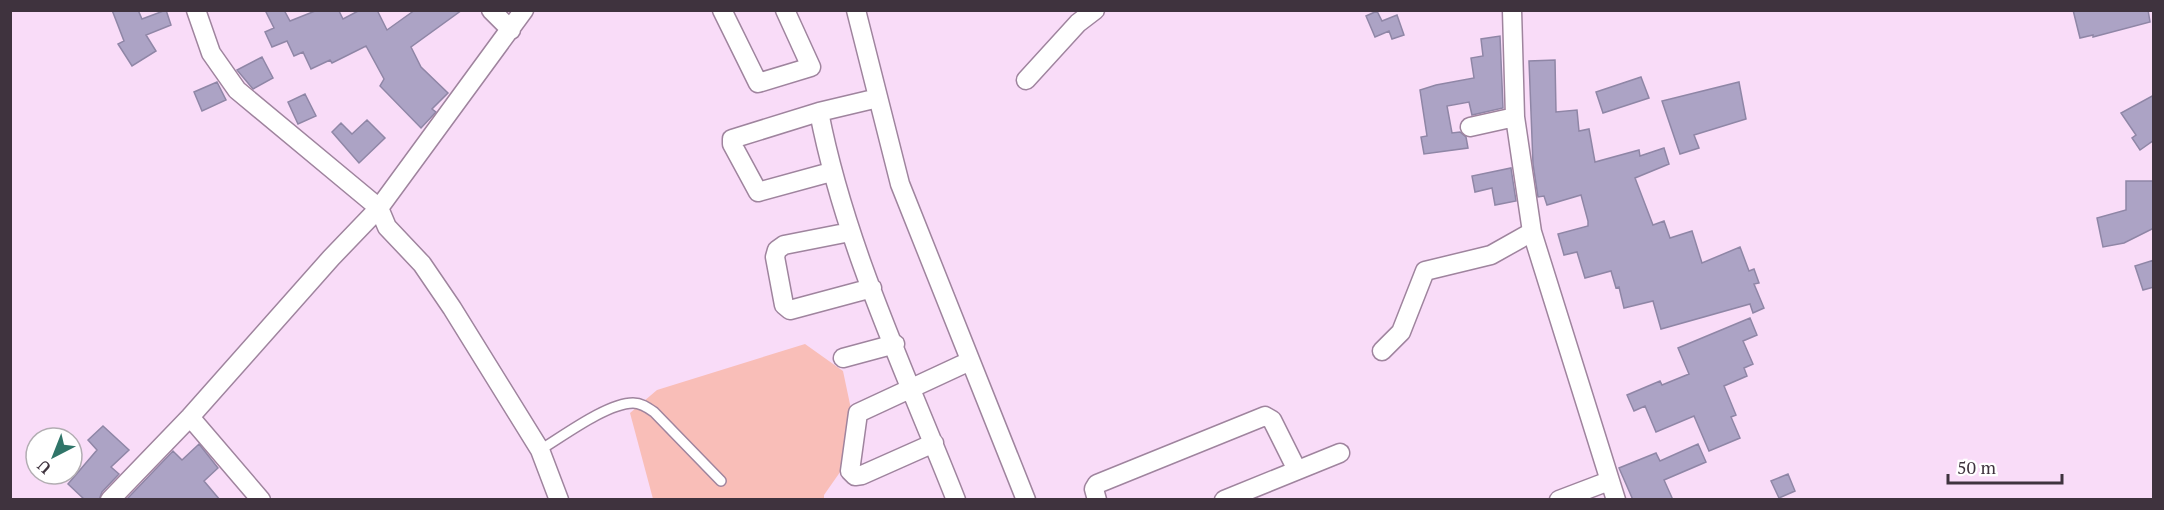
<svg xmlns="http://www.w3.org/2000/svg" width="2164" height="510" viewBox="0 0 2164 510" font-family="'PT Serif',serif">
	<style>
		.green { fill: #f9beb8 }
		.building { fill: #aca3c5; stroke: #8f86a6; stroke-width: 1.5 }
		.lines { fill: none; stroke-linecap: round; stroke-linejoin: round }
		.service-casing { stroke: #9f849e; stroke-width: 12 }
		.minor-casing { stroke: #9f849e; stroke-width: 21 }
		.service { stroke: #fff; stroke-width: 9 }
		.minor { stroke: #fff; stroke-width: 18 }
	</style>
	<rect width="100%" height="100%" fill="#f9dcf8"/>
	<path class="green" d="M805,344L843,371L851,409L845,465L824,495V500L653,499L630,413L657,390Z"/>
	<path class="building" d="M112,10H138L142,19L166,10L171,25L146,35L156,51L132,66L118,44L124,41Z
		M265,10H284L290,21L315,11H339L343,19L360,10H377L387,30L415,10H462L411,47L421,67L448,93L432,109L436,112L421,128L380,86L384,79L366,46L332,63L330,60L311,69L303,52L294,56L287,41L272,47L265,32L274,28Z
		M2073,10H2148L2150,22L2093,37V35L2080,38Z
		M1377,11L1382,21L1397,15L1404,35L1392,39L1389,31L1375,37L1366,16Z
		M1500,36L1503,108L1472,115L1469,102L1447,106L1452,133L1460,132L1466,137L1468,148L1424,154L1421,137L1427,136L1420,90L1436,85L1474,78L1471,58L1483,56L1481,39Z
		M262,57L273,78L253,89L237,70Z
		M1555,60L1556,112L1577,110L1579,131L1589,129L1595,162L1639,150L1640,156L1664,148L1669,164L1635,178L1653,225L1664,221L1670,238L1692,231L1702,263L1740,247L1749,271L1754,269L1759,283L1754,284L1764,308L1753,313L1750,304L1661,329L1653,301L1624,308L1619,287L1616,288L1611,271L1585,278L1577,252L1564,255L1558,234L1588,226V221L1581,195L1547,205L1544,196L1538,197L1533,164L1529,61Z
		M1641,77L1649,98L1603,113L1596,92Z
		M217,82L226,100L202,111L194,92Z
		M1739,82L1746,119L1694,135L1699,148L1680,154L1662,101Z
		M305,94L316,116L298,124L288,102Z
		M2154,95V140L2140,150L2132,138L2136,135L2121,113Z
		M367,120L385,138L359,163L332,132L341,123L352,134Z
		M1511,168L1516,201L1495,205L1492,188L1475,192L1472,176Z
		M2126,181H2154V228L2124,243L2103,247L2097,218L2126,210Z
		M2154,260V287L2143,290L2135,266Z
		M1750,318L1757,335L1743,341L1753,364L1744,368L1747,376L1724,386L1736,415L1731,417L1740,438L1709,451L1694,416L1656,432L1645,406L1634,411L1627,395L1660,381L1662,385L1689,374L1678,348Z
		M103,426L129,450L111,467L119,474L102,492L99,500H85L68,484L97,450L88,440Z
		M199,444L218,468L204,481L220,500H126L173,451L182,460Z
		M1698,444L1706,462L1664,480L1673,500H1633L1619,468L1656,453L1660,461Z
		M1788,474L1795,491L1779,498L1771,481Z"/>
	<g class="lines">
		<defs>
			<path id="service" d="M540,450C562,437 607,403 633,403C641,403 647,407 654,412L721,481"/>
			<path id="minor" d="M196,10L211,53L237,90L379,208L387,227L422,264L452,308L540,450L559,500
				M491,10L511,30
				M722,10L758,83L811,67L785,10
				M856,10L900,184L1026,500
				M1512,10L1515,117L1532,232L1616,500
				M1026,80L1078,23L1095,10
				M819,112C845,246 906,373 956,500
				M1470,127L1515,117
				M831,172L758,192L732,144V139L819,112L878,98
				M850,232L784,245L777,250L775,257L784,305L790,310L872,288
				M1382,351L1401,332L1425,271L1491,255L1532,232
				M843,358L895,344
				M190,417L261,500
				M934,443L862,475L855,476L850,471L858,413L970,361
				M110,500L190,417L331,258L379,208L524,10
				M1097,500L1094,489L1097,484L1265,416L1272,420L1297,470
				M1224,500L1340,453
				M1559,500L1609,481"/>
		</defs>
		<use href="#service" class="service-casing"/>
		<use href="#minor" class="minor-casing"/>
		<use href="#service" class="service"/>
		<use href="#minor" class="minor"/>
	</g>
	<rect width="2164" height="510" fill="none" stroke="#3f333e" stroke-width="24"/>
	<g transform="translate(54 456) rotate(222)"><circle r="28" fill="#ffffff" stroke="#b2adb2" stroke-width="1.5"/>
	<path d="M0-4.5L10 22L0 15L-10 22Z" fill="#307569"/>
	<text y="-9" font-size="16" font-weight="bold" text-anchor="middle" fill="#3f333e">U</text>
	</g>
	<path d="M1948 474v9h114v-9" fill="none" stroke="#3f333e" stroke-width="3"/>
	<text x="1957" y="474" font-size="18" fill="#3f333e" stroke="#ffffff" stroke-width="4.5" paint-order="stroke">50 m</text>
</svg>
